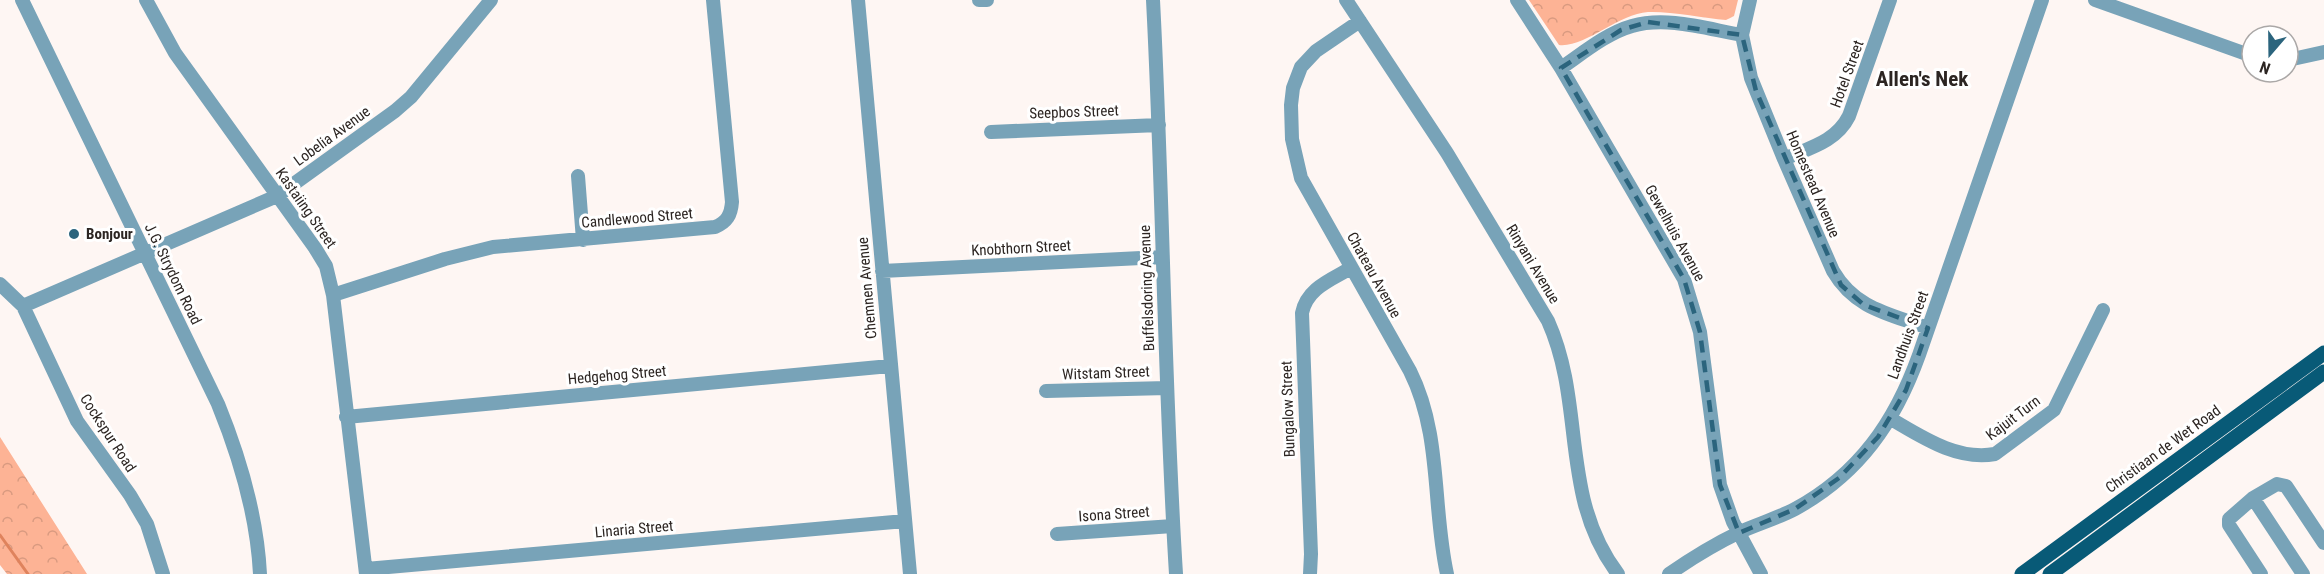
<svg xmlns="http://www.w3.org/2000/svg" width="2324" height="574" viewBox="0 0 2324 574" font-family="'Roboto Condensed',sans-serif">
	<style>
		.park { fill: url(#park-crowns) }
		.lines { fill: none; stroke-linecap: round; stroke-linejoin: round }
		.stream { stroke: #df835d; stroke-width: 3 }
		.minor { stroke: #78a3b8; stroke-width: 14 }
		.major { stroke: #085a77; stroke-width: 15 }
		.marked { fill: none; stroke: #2b647d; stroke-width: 4.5; stroke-dasharray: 12 8; stroke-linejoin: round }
		.poi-dot { fill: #2b647d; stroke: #fff; stroke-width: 2 }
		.labels { text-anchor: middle; stroke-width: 6; stroke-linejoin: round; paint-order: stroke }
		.street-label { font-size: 15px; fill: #2c2522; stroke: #fff }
		.poi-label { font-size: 15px; font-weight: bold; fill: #2c2522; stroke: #fff; text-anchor: start }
		.district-label { font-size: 21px; font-weight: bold; fill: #2c2522; stroke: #fff }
	</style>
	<defs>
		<pattern id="park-crowns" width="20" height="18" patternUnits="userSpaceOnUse" patternTransform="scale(1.5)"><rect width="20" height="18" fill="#fdb395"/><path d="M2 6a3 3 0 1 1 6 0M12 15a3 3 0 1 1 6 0" fill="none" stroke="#d99a80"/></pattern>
	</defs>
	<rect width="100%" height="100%" fill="#fef6f3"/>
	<path class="park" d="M1529,0H1738L1734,16L1726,20C1704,18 1669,11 1648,12C1618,14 1585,48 1559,45Z
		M0,437L87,574H7L0,565Z"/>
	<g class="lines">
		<path class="stream" d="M0,535L28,574"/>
		<path class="minor" d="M22,0L218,404C240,458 257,515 260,574
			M146,0L175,53L315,248L326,266L333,295L366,574
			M858,0L910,574
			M979,0H987
			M1153,0C1163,191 1164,383 1176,574
			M1346,0L1447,153L1548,321C1586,406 1559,496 1618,574
			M1517,0L1561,68L1684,279L1700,332L1720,485L1733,522L1761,574
			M1750,0L1742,35L1751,78L1784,159L1833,271C1855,309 1890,314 1928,328
			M2095,0L2252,56
			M1360,21L1316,51L1301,67L1293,88L1291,105L1292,139L1301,178L1410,371C1442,435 1432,506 1447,574
			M2288,60L2324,52
			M1561,68C1583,53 1607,33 1632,26C1667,16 1707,29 1742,35
			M991,132L1159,125
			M1784,159C1809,148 1836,142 1849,116L1890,0
			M578,176L583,240
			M882,271L1161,257
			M0,284L23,306L77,421L130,495L147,524L163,574
			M333,295L445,259L493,247L715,227C727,222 731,215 732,202L713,0
			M23,306L277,196L395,111L411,97L491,0
			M1046,391L1167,388
			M346,417L890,366
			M1891,419C1922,437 1957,461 1995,454L2054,410L2103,310
			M2253,498L2303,574
			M1057,534L1173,526
			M366,569L905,521
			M1310,574L1311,554L1302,313C1307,288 1331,280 1351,268
			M1669,574C1692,558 1715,544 1740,532C1758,524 1778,518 1795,509C1859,474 1895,422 1919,355L2042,0
			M2261,574L2229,525V519L2253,498L2277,484L2286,486L2324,543"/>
		<path class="major" d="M2022,574L2324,353
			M2050,574L2324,372"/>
	</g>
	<path class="marked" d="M1648,22L1742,35L1756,91L1841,285L1864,305L1928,328L1906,390L1878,437L1839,478L1795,509L1739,533L1720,485L1700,332L1684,279L1561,68L1621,30Z"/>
	<circle class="poi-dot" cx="74" cy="234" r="6"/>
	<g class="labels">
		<g class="street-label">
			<text transform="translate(1847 74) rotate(-70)" y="5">Hotel Street</text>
			<text transform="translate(1074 112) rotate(-2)" y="5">Seepbos Street</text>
			<text transform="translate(332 136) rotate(-36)" y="5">Lobelia Avenue</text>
			<text transform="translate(1813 184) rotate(67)" y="5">Homestead Avenue</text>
			<text transform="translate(306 208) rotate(55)" y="5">Kastaiing Street</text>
			<text transform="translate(637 218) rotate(-5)" y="5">Candlewood Street</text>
			<text transform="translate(1675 233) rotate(61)" y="5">Gewelhuis Avenue</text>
			<text transform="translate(1021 248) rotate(-3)" y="5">Knobthorn Street</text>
			<text transform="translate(1533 264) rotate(59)" y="5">Rinyani Avenue</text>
			<text transform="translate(173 274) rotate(64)" y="5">J.G. Strydom Road</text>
			<text transform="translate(1374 275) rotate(61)" y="5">Chateau Avenue</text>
			<text transform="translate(867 288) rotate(-95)" y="5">Chemnen Avenue</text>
			<text transform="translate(1147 288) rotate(-92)" y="5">Buffelsdoring Avenue</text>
			<text transform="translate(1908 335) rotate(-70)" y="5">Landhuis Street</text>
			<text transform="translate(1106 373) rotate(-2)" y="5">Witstam Street</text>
			<text transform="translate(617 375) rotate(-5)" y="5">Hedgehog Street</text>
			<text transform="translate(1288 409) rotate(-92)" y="5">Bungalow Street</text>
			<text transform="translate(2013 418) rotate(-37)" y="5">Kajuit Turn</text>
			<text transform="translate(108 433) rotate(57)" y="5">Cockspur Road</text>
			<text transform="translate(2163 449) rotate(-36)" y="5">Christiaan de Wet Road</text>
			<text transform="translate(1114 514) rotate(-4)" y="5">Isona Street</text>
			<text transform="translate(634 529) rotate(-5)" y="5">Linaria Street</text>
		</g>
		<g class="poi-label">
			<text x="86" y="239">Bonjour</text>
		</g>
		<g class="district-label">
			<text x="1922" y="86">Allen's Nek</text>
		</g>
	</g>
	<g transform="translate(2270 54) rotate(200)"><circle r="28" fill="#ffffff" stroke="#aba8a7" stroke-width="1.5"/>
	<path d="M0-4.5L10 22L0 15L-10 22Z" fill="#2b647d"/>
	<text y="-9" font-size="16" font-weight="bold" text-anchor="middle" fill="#2c2522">N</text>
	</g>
</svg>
